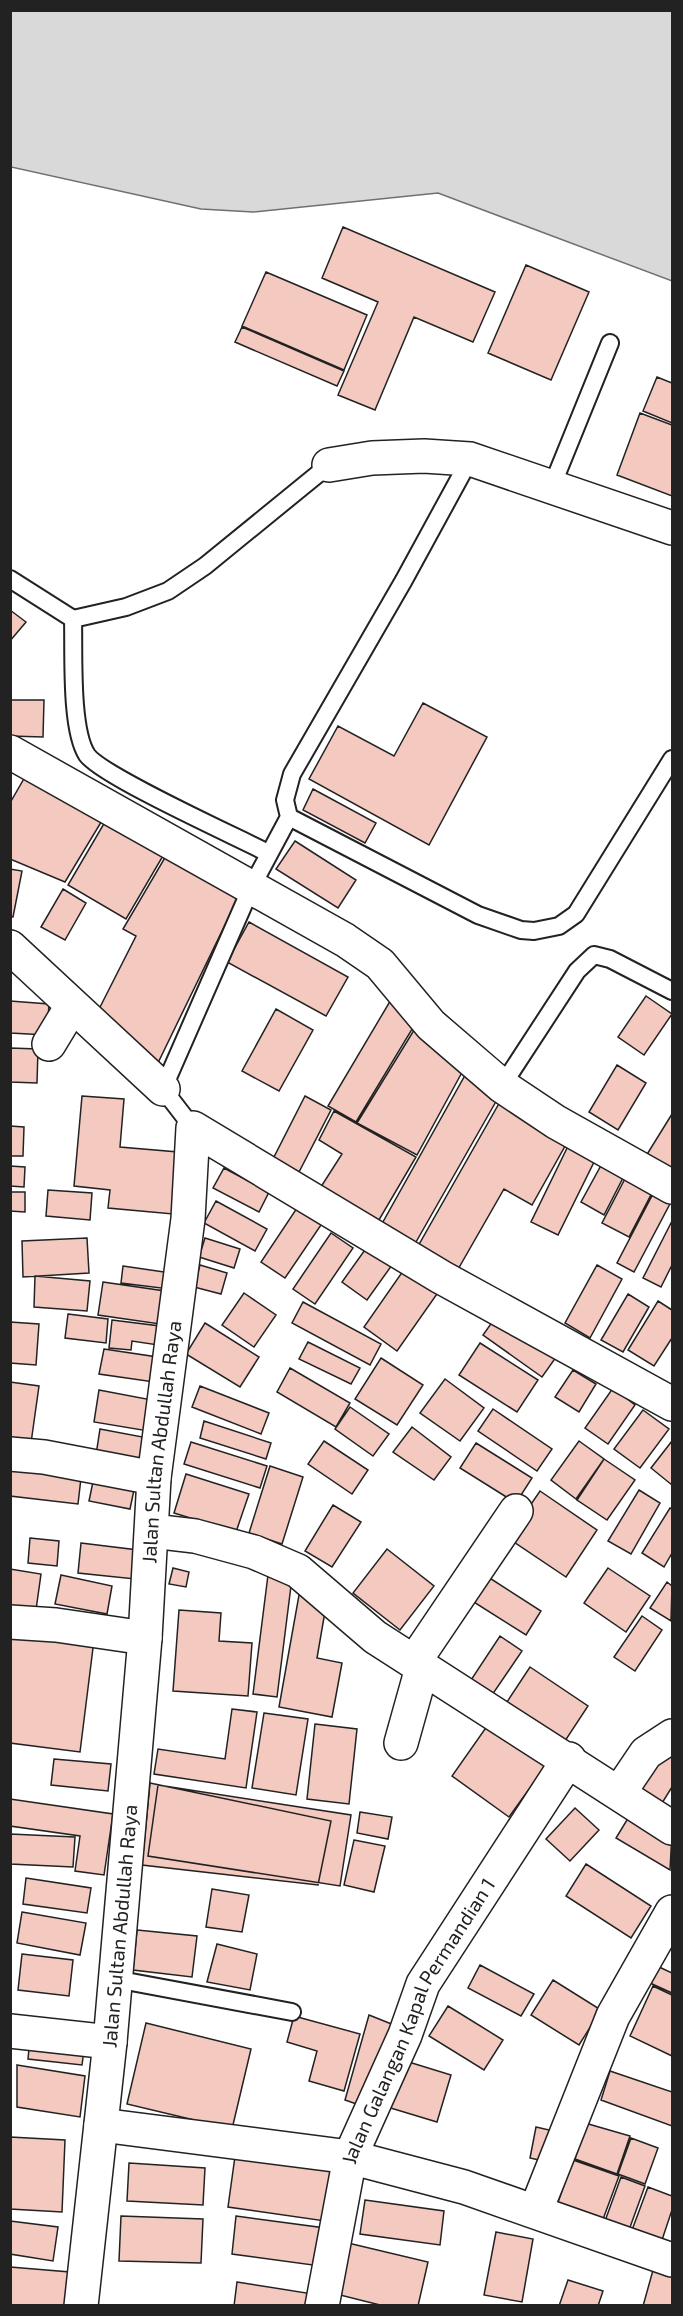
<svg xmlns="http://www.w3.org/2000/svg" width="683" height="2316" viewBox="0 0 683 2316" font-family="'Exo 2',sans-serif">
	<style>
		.water { fill: #d9d9d9; stroke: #6f6f6f; stroke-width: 1.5 }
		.building { fill: #f3c9c0; stroke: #222; stroke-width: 1.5 }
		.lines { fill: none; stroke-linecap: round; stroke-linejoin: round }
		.service-casing { stroke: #222; stroke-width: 20 }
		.minor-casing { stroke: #222; stroke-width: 36 }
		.service { stroke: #fff; stroke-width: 16 }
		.minor { stroke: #fff; stroke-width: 33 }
		.labels { text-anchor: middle; stroke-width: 4.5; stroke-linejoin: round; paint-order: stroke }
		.street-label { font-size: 20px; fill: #222; stroke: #fff }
	</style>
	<rect width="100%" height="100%" fill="#fff"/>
	<path class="water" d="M11,10L672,11V281L438,193L253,212L201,209L11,167Z"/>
	<path class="building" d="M343,227L495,292L473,342L414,317L375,410L338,395L378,302L322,278Z
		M526,265L589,292L551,380L488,353Z
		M266,272L367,315L344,370L242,326Z
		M242,327L344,371L337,386L235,342Z
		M657,377L672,383V423L643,411Z
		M640,413L672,425V496L617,475Z
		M10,610L26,622L10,641Z
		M10,700H44L43,737L10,736Z
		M423,703L487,737L429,845L309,779L338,726L394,756Z
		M29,770L106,814L65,882L10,859V803Z
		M313,789L376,823L365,843L303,810Z
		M109,815L167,849L126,919L68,885Z
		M295,841L356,880L338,908L276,869Z
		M170,849L241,892L155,1069L95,1017L136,936L123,929Z
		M10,869L22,871L13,917H10Z
		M63,889L86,903L65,940L41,927Z
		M249,922L348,977L326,1016L227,962Z
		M646,996L672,1014L644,1055L618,1037Z
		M392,998L417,1021L356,1122L328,1106Z
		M10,1001L49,1004L47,1035L10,1033Z
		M276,1009L313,1030L279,1091L242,1071Z
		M419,1022L466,1065L417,1155L357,1123Z
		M10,1048L38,1049L37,1083L10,1082Z
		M617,1065L646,1083L618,1130L589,1112Z
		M468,1070L498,1098L412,1249L379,1229Z
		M82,1096L124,1099L120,1147L178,1152L173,1214L108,1208L110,1190L74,1186Z
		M305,1096L331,1110L299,1172L273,1159Z
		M501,1100L569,1139L532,1205L504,1189L457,1271L417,1248Z
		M334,1111L416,1157L376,1225L317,1193L342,1154L319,1140Z
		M672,1114V1172L641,1164Z
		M10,1126L24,1127L23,1156H10Z
		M570,1142L597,1156L558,1235L531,1222Z
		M604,1160L626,1172L604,1215L581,1202Z
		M10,1166L25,1167L24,1187L10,1186Z
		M224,1168L269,1192L259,1212L213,1188Z
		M628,1173L655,1187L629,1237L602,1223Z
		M48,1190L92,1193L90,1220L46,1216Z
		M655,1190L672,1200L634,1272L617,1263Z
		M10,1192H25V1212L10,1211Z
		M216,1201L267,1229L255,1251L204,1223Z
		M297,1208L321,1225L285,1278L261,1262Z
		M672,1221V1265L661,1287L643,1278Z
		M331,1233L353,1248L315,1304L293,1289Z
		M87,1238L89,1273L23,1277L22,1241Z
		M205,1238L240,1249L234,1268L199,1257Z
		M367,1247L392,1265L367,1300L342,1282Z
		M410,1261L444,1284L397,1351L364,1327Z
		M200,1265L227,1273L221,1294L194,1287Z
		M597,1265L622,1279L590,1338L565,1323Z
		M123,1266L171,1273L169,1289L121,1283Z
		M35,1276L90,1281L87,1311L34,1307Z
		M103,1282L165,1291L160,1324L98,1315Z
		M244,1293L276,1315L254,1347L222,1325Z
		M628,1294L649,1307L623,1352L601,1340Z
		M658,1301L672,1310V1338L654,1366L628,1350Z
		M303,1302L381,1344L370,1365L292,1323Z
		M500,1311L559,1353L542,1377L483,1335Z
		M68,1314L108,1319L106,1343L65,1338Z
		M112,1320L160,1326L158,1345L132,1341L131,1350L109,1348Z
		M10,1322L39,1324L36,1365L10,1363Z
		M205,1323L259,1357L240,1387L186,1354Z
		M308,1342L360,1368L351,1384L299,1359Z
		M480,1343L538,1380L517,1412L459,1375Z
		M104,1349L164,1358L161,1383L99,1374Z
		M381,1358L423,1385L397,1425L355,1399Z
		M290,1368L350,1403L336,1427L277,1392Z
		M573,1370L596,1384L579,1412L555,1397Z
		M445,1379L484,1408L460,1441L420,1413Z
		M10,1382L39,1386L31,1443L10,1440Z
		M200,1386L269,1413L261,1434L192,1407Z
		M613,1388L635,1405L608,1444L585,1428Z
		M99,1390L152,1400L148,1431L94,1422Z
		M350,1407L389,1434L373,1456L335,1429Z
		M493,1409L552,1449L537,1471L478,1431Z
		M643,1410L669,1429L640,1468L614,1449Z
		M204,1421L271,1443L266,1459L200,1438Z
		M412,1427L451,1457L434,1480L393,1452Z
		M100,1429L148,1438L144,1463L96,1455Z
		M324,1441L368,1470L352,1494L308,1464Z
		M579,1441L604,1459L576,1499L551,1480Z
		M672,1441V1485L651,1468Z
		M191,1442L267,1466L260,1488L184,1464Z
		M476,1443L532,1478L516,1503L460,1468Z
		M604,1459L635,1480L607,1520L577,1500Z
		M270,1466L303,1477L282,1544L249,1533Z
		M10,1470L81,1478L78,1504L10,1496Z
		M186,1474L249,1494L236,1532L174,1513Z
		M94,1477L135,1485L130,1509L89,1501Z
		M639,1490L660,1503L631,1554L608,1541Z
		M540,1491L597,1530L566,1577L508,1538Z
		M333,1505L361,1522L332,1567L305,1551Z
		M670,1508L672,1509V1553L664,1567L642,1553Z
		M30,1538L59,1541L57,1566L28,1563Z
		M81,1543L138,1550L135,1579L78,1573Z
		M387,1549L434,1586L400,1630L353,1593Z
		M173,1568L189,1572L186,1587L169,1584Z
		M608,1568L650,1596L626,1632L584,1603Z
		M10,1569L41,1574L35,1617L10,1613Z
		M61,1575L112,1586L107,1614L55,1604Z
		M268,1575L292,1578L277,1697L253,1694Z
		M485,1575L541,1611L526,1635L469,1599Z
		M667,1582L672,1586L671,1621L650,1608Z
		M299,1595L327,1600L317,1658L342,1663L332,1717L279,1707Z
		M179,1610L221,1613L219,1641L252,1643L248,1696L173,1691Z
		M642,1616L662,1630L635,1671L614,1657Z
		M10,1629L94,1640L80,1752L10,1743Z
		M500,1636L522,1651L490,1698L469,1683Z
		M530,1667L588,1706L565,1741L507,1702Z
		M232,1709L257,1712L246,1788L154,1774L158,1749L225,1759Z
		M264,1713L308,1719L296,1795L252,1788Z
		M492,1719L550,1760L509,1817L452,1776Z
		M315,1724L357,1729L349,1804L307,1799Z
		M661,1746L672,1753V1787L659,1808L633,1790Z
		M54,1759L111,1764L108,1791L51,1785Z
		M150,1783L331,1821L318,1885L142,1865Z
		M158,1785L351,1815L340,1886L148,1856Z
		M10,1799L113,1814L104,1875L75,1871L80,1836L10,1826Z
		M575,1808L599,1830L570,1861L546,1839Z
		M633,1810L672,1833L670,1870L616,1838Z
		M360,1812L392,1817L388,1839L357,1833Z
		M10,1834L75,1837L73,1867L10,1864Z
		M354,1840L385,1846L374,1892L344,1885Z
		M586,1864L651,1906L631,1938L566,1896Z
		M26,1878L91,1888L87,1913L23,1904Z
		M212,1889L249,1895L242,1932L206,1927Z
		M22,1912L86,1923L80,1955L17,1943Z
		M137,1930L197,1936L192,1977L133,1970Z
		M217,1944L257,1954L250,1990L207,1982Z
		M22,1954L73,1960L69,1996L18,1990Z
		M480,1965L534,1994L521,2016L468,1988Z
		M657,1966L672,1973V1993L650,1983Z
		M553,1980L601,2010L579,2045L531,2015Z
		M653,1986L672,1995V2056L630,2036Z
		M448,2006L503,2040L484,2070L429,2036Z
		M369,2015L394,2025L368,2108L345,2100Z
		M294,2016L360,2034L344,2091L309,2081L317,2051L287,2042Z
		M146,2023L251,2049L232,2129L127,2104Z
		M30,2038L85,2043L82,2065L28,2059Z
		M399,2059L451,2075L437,2122L384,2106Z
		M17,2065L85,2076L80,2117L17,2107Z
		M610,2071L672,2092V2126L601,2100Z
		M585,2123L630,2136L617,2174L575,2159Z
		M536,2127L558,2132L552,2163L530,2158Z
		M10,2137L65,2140L62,2212L10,2209Z
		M631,2138L658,2148L645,2184L618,2174Z
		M236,2149L333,2163L325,2221L228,2207Z
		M573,2160L619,2176L602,2222L557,2205Z
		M129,2163L205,2168L203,2205L127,2201Z
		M621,2177L645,2186L629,2230L605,2221Z
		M648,2187L672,2196V2210L662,2240L632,2230Z
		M365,2200L444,2211L440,2245L360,2234Z
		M121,2216L203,2219L201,2263L119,2261Z
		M236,2216L325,2228L320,2266L232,2254Z
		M10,2221L58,2227L53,2261L10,2254Z
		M496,2232L533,2239L522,2302L484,2295Z
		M348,2243L428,2262L418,2306H384L336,2294Z
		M655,2263L672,2269V2306H643Z
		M10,2267L70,2272L68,2306H10Z
		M568,2280L603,2291L598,2306H559Z
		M237,2282L313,2294L311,2306H234Z"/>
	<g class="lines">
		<defs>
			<path id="service" d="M552,486L610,343
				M10,579L73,619C74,652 70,729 87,755C102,776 237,837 268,853
				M73,619L126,607L168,591L205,566L329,465
				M289,817L285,800L292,774L404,580L470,459
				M502,1086L577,971L594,955L610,959L672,991
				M193,1128L163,1089L251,888L289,817L478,915L521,930L534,931L559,926L576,914L672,759
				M115,1979L292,2012"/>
			<g id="minor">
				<path d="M329,465L372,458L424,456L470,459L672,528"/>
				<path d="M10,752L345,940L380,964L431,1025L502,1086L556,1122L672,1187"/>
				<path d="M10,947L163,1089"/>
				<path d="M49,1044L72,1006"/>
				<path d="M10,1454L44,1457L154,1478"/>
				<path d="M152,1531L195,1536L254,1552L298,1571L375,1637L672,1828"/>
				<path d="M10,1622L56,1625L145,1638"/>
				<path d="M414,1662L516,1511"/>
				<path d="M401,1743L422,1668"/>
				<path d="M619,1793L646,1753L672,1736"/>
				<path d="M10,2031L110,2042"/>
				<path d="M101,2125L350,2157L464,2187L672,2260"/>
				<path d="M536,2210L613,2016L672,1912"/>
				<path id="s1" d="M81,2306L110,2042L145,1638L154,1478L188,1219L193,1128L441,1277L672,1404"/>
				<path id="s2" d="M322,2306L350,2157L405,2035L423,1984L569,1759"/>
			</g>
		</defs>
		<use href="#service" class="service-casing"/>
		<use href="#minor" class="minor-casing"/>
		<use href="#service" class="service"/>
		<use href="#minor" class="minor"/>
	</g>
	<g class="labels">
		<g class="street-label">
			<text dy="7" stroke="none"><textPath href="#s1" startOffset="868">Jalan Sultan Abdullah Raya</textPath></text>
			<text dy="7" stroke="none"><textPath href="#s1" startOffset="382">Jalan Sultan Abdullah Raya</textPath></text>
			<text dy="7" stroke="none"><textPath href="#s2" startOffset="304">Jalan Galangan Kapal Permandian 1</textPath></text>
		</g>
	</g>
	<rect width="683" height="2316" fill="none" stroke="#222222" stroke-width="24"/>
</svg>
